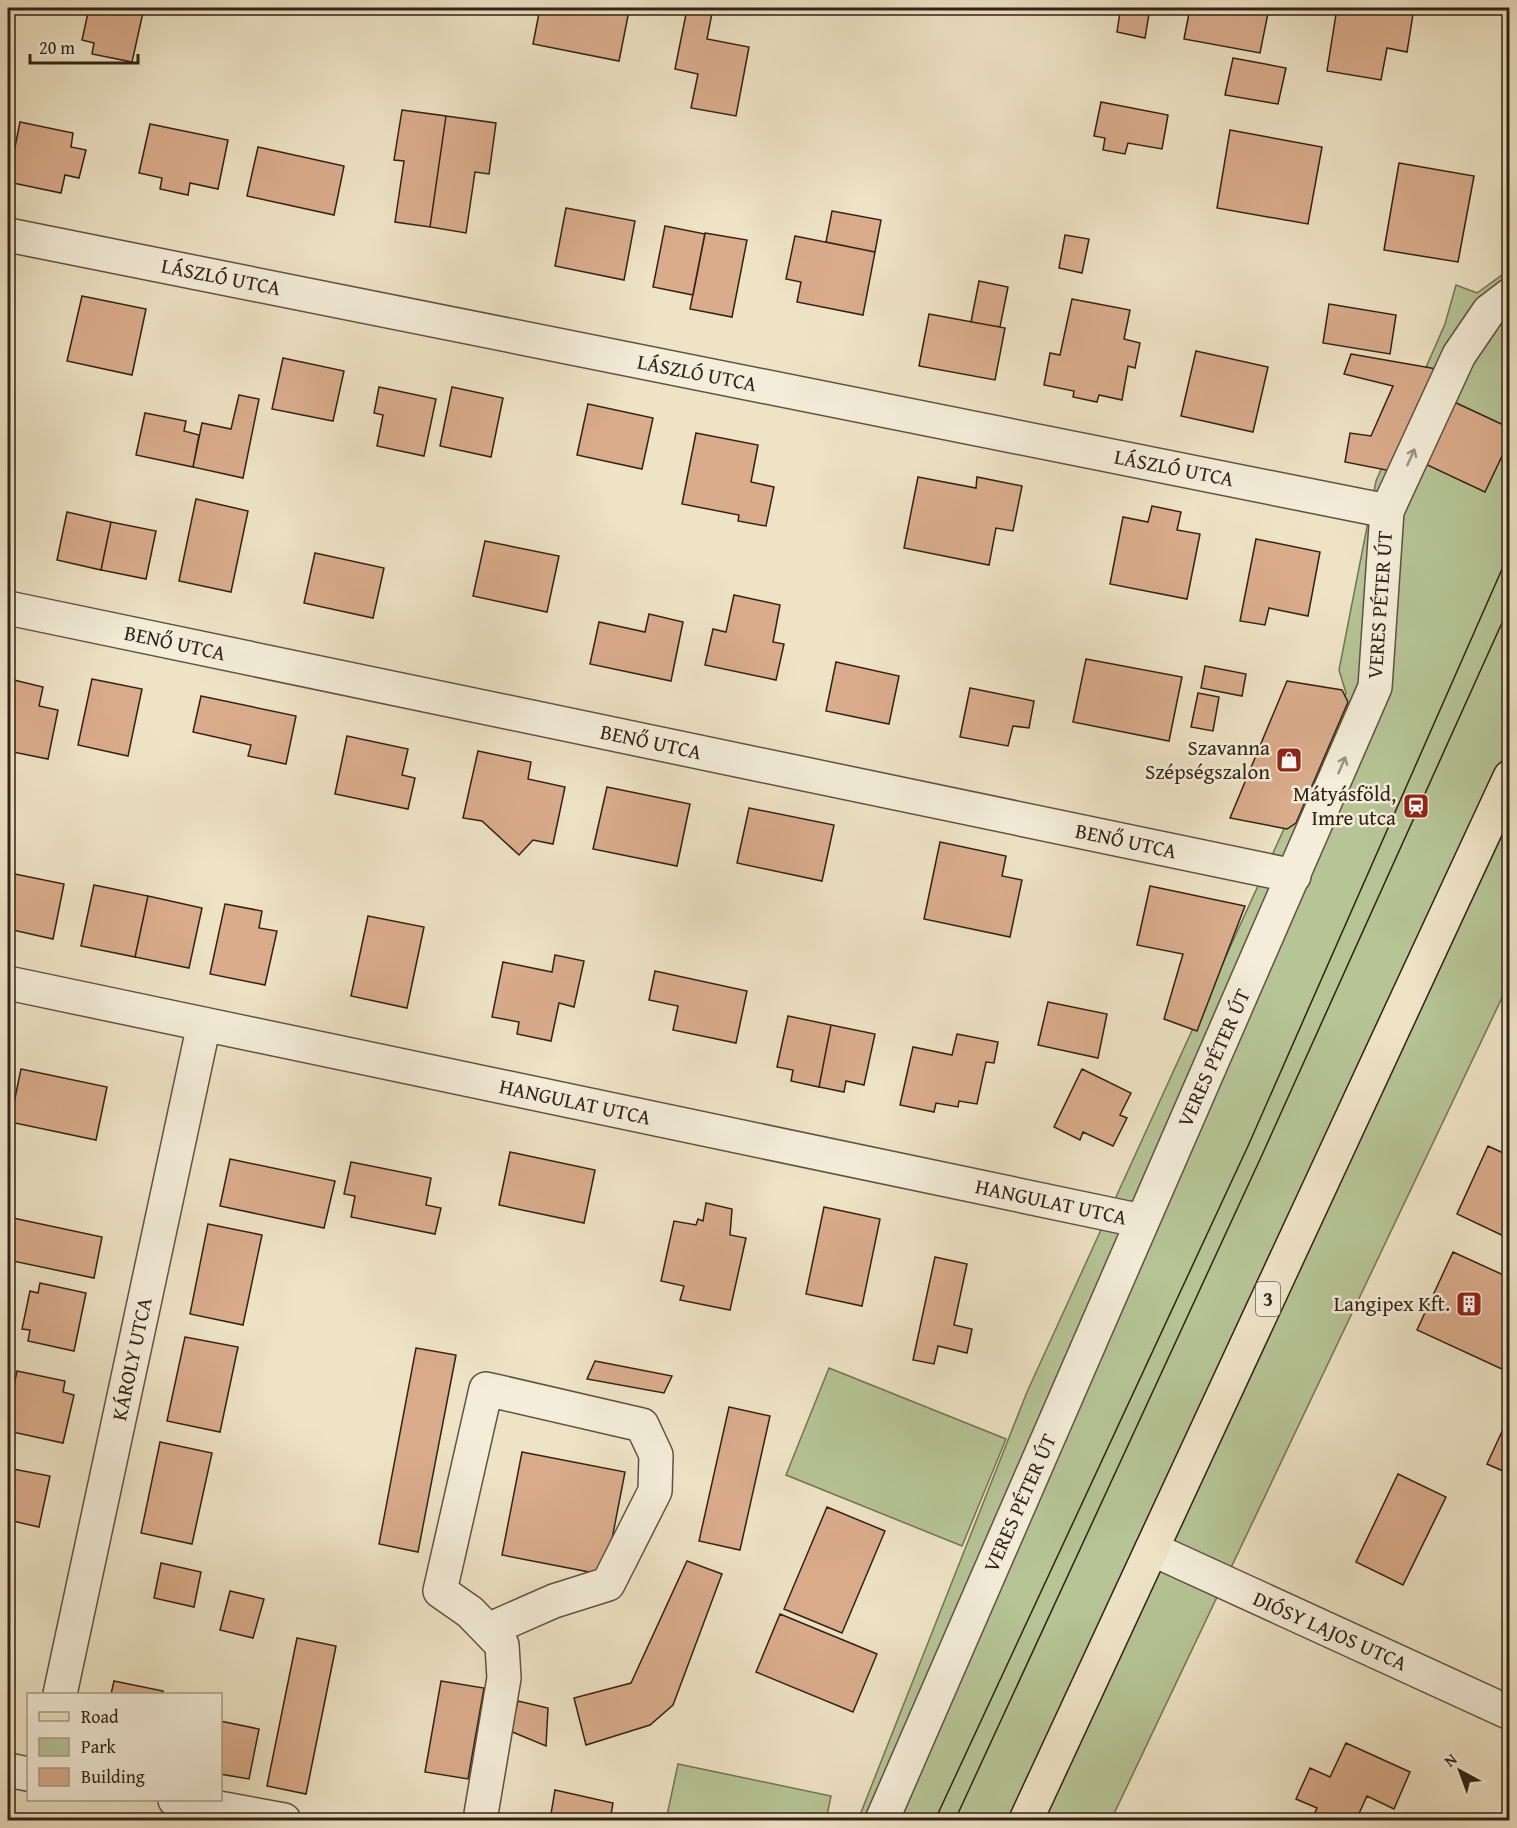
<svg xmlns="http://www.w3.org/2000/svg" width="1517" height="1828" viewBox="0 0 1517 1828" font-family="'Gentium Book Plus',serif">
	<style>
		.green { fill: #b6c496; stroke: #747356; stroke-width: 1.5 }
		.building { fill: #daac8c; stroke: #322216; stroke-width: 1.5 }
		.lines { fill: none; stroke-linecap: round; stroke-linejoin: round }
		.minor-casing { stroke: #615242; stroke-width: 36 }
		.major-casing { stroke: #322216; stroke-width: 36 }
		.minor { stroke: #f4edd9; stroke-width: 33 }
		.major { stroke: #eee3c5; stroke-width: 33 }
		.tram { stroke: #322216; stroke-width: 1.5 }
		.oneway { stroke: #9d9281 }
		.labels { text-anchor: middle; stroke-width: 5; stroke-linejoin: round; paint-order: stroke }
		.shield { fill: #f4edd9; stroke: #6c5f50; stroke-width: 1.5 }
		.shield-label { font-size: 20px; font-weight: bold; fill: #322216 }
		.street-label { font-size: 21px; fill: #322216; stroke: #f4edd9 }
		.poi-label { font-size: 21px; fill: #322216; stroke: #f4edd9; text-anchor: end }
	</style>
	<rect width="100%" height="100%" fill="#eee3c5"/>
	<filter id="stains"><feTurbulence type="fractalNoise" baseFrequency=".00333" numOctaves="4"/><feColorMatrix values="0 0 0 0 .2 0 0 0 0 .09 0 0 0 0 .02 0 0 0 .5 -.17"/></filter>
	<radialGradient id="worn" r=".72"><stop offset=".6" stop-color="#630" stop-opacity="0"/><stop offset="1" stop-color="#630" stop-opacity=".3"/></radialGradient>
	<path class="green" d="M1509,270V983L1111,1820H858L1027,1392L1346,693L1339,670L1376,481L1445,324L1456,285L1477,293Z
		M829,1368L1006,1439L962,1546L786,1475Z
		M678,1764L831,1796L826,1820H666Z"/>
	<path class="building" d="M89,8H144L132,62L92,54L94,43L82,40Z
		M540,8H608L629,11L619,61L533,44Z
		M1094,8H1150L1145,38L1117,32L1120,12Z
		M1190,8H1269L1260,53L1184,39Z
		M1337,8H1414L1407,52L1387,48L1381,80L1327,71Z
		M687,9L712,13L707,39L749,47L736,116L691,108L698,74L675,69Z
		M1233,58L1286,68L1278,104L1225,95Z
		M1101,102L1168,115L1162,149L1128,143L1125,154L1103,150L1105,138L1094,136Z
		M402,110L446,116L430,227L395,222L404,161L394,160Z
		M446,116L496,123L489,174L475,172L466,233L430,227Z
		M20,122L73,133L71,147L86,150L79,178L65,175L61,193L8,182Z
		M150,124L228,140L218,189L190,183L188,195L160,189L162,178L139,173Z
		M1230,130L1322,147L1308,224L1217,208Z
		M258,147L344,166L334,215L247,196Z
		M1399,163L1474,176L1458,262L1384,250Z
		M566,208L635,221L624,280L555,266Z
		M832,211L881,220L875,252L826,242Z
		M665,226L705,234L693,295L653,287Z
		M705,233L747,240L732,317L690,309Z
		M1065,235L1089,239L1082,273L1059,268Z
		M795,236L875,252L863,315L797,302L801,282L786,279Z
		M979,281L1008,287L1000,327L971,322Z
		M82,296L146,309L132,375L67,361Z
		M1072,299L1130,310L1124,339L1140,343L1135,368L1128,366L1122,400L1099,395L1097,402L1073,397L1074,391L1044,385L1050,353L1060,355Z
		M1329,304L1396,315L1390,354L1323,343Z
		M929,314L1005,328L995,380L919,366Z
		M1196,351L1268,367L1253,432L1181,416Z
		M1351,354L1437,369L1391,471L1345,462L1350,433L1371,436L1393,386L1344,374Z
		M283,358L344,371L333,421L272,409Z
		M379,387L436,399L424,456L377,446L383,415L374,413Z
		M452,387L503,398L491,457L440,446Z
		M239,395L259,399L243,478L193,467L202,423L231,429Z
		M1452,401L1510,428V439L1485,492L1423,463Z
		M588,404L653,418L642,469L577,455Z
		M145,413L186,421L184,431L199,435L193,467L136,455Z
		M696,433L758,445L751,482L774,487L766,526L738,521L739,515L682,504Z
		M918,477L976,488L977,477L1022,486L1013,531L996,528L989,565L904,548Z
		M196,499L248,511L231,592L179,581Z
		M1152,506L1181,512L1177,530L1200,534L1187,599L1110,584L1123,517L1148,522Z
		M67,512L111,522L101,570L57,560Z
		M111,522L156,531L146,579L101,570Z
		M1256,539L1320,552L1308,616L1269,608L1265,625L1240,621Z
		M485,541L559,556L547,612L473,596Z
		M315,553L384,568L373,618L304,603Z
		M734,595L780,605L773,642L784,644L776,680L705,665L713,629L726,632Z
		M649,614L683,622L671,681L590,664L599,622L645,632Z
		M1086,659L1182,677L1169,741L1073,722Z
		M836,662L899,676L889,724L826,711Z
		M1205,666L1246,674L1242,696L1201,688Z
		M92,679L142,689L128,756L78,745Z
		M14,680L43,687L39,706L58,710L48,759L8,751V699L9,700Z
		M1287,681L1342,690L1348,702L1296,823L1287,829L1230,818Z
		M970,688L1034,701L1029,728L1013,726L1008,746L960,737Z
		M1198,693L1219,697L1213,731L1191,727Z
		M201,696L296,716L286,764L248,756L251,745L193,732Z
		M347,736L408,749L402,775L415,778L408,809L335,794Z
		M478,751L531,762L528,779L565,787L553,844L533,840L519,855L482,821L463,818Z
		M607,787L690,804L677,866L593,849Z
		M749,808L834,825L822,881L737,863Z
		M940,842L1006,856L1002,876L1022,880L1010,937L924,919Z
		M10,873L64,884L53,939L8,929V884Z
		M94,885L148,896L135,957L81,946Z
		M1150,886L1245,906L1197,1031L1164,1019L1183,954L1137,945Z
		M148,896L202,908L189,968L135,957Z
		M225,904L262,911L259,928L277,931L265,985L210,974Z
		M368,916L424,927L407,1008L351,996Z
		M555,955L584,961L574,1007L559,1003L551,1041L517,1034L519,1022L492,1017L503,962L552,972Z
		M655,971L747,991L736,1043L673,1030L678,1006L649,1000Z
		M1048,1002L1107,1014L1098,1058L1038,1045Z
		M788,1016L831,1025L819,1087L791,1081L793,1070L777,1067Z
		M831,1025L875,1034L864,1085L846,1081L844,1092L819,1087Z
		M957,1034L998,1042L994,1063L986,1062L977,1104L959,1101L958,1107L936,1103L934,1112L900,1105L913,1047L952,1055Z
		M21,1069L107,1087L96,1140L10,1122Z
		M1082,1069L1131,1093L1120,1115L1127,1118L1113,1146L1083,1132L1080,1140L1054,1127Z
		M1488,1146L1510,1156V1239L1457,1214Z
		M510,1152L595,1170L584,1223L499,1205Z
		M230,1159L335,1181L324,1228L220,1206Z
		M351,1162L431,1178L426,1205L441,1208L435,1234L351,1217L355,1196L344,1194Z
		M706,1203L732,1209L730,1235L746,1238L730,1310L680,1300L684,1286L661,1281L674,1221L696,1225L698,1219L703,1221Z
		M824,1207L880,1219L862,1306L806,1294Z
		M13,1218L102,1237L94,1278L8,1260V1246Z
		M208,1224L262,1235L243,1325L190,1314Z
		M1453,1252L1510,1278V1358L1504,1370L1417,1330Z
		M935,1257L967,1264L954,1325L972,1329L967,1353L938,1346L934,1364L913,1360Z
		M40,1283L86,1293L74,1351L28,1341L30,1330L22,1329L30,1291L38,1293Z
		M185,1337L238,1347L220,1432L167,1421Z
		M416,1348L456,1355L418,1552L379,1544Z
		M595,1361L672,1376L664,1393L587,1379Z
		M17,1371L65,1381L63,1392L74,1395L63,1443L8,1431V1414Z
		M8,1381L14,1383L8,1414Z
		M729,1407L770,1416L740,1550L699,1541Z
		M1510,1414V1474L1487,1464Z
		M160,1442L212,1453L192,1544L141,1533Z
		M522,1452L625,1472L605,1575L502,1555Z
		M8,1468L50,1476L39,1527L8,1520Z
		M1398,1474L1446,1497L1403,1585L1356,1562Z
		M827,1507L885,1531L842,1633L784,1609Z
		M687,1561L722,1574L673,1705L650,1725L586,1745L574,1698L631,1683Z
		M161,1563L201,1572L194,1607L154,1598Z
		M230,1591L264,1599L253,1638L220,1630Z
		M780,1614L877,1654L853,1712L756,1672Z
		M297,1638L336,1646L306,1794L267,1786Z
		M114,1681L163,1691L162,1694H111Z
		M441,1681L484,1688L468,1779L425,1772Z
		M518,1701L548,1708L546,1746L510,1731Z
		M220,1721L259,1729L249,1779L220,1774Z
		M1346,1743L1410,1772L1394,1809L1367,1796L1357,1818L1363,1820H1312L1317,1808L1296,1799L1310,1768L1330,1777Z
		M555,1790L613,1803L610,1820H550Z
		M1444,1814L1459,1820H1440Z"/>
	<g class="lines">
		<defs>
			<path id="minor" d="M8,235L1387,511
				M8,608L1294,876
				M8,983L1142,1221
				M1152,1549L1510,1713
				M60,1694L204,1024
				M8,1770L28,1774
				M175,1800L284,1820
				M480,1820L504,1678L502,1645L470,1612L440,1591L486,1389L642,1425L656,1455L655,1491L608,1584L554,1601L488,1630
				M882,1820L1375,687L1387,511L1459,355L1489,311L1510,295"/>
			<path id="major" d="M1026,1820L1510,777"/>
		</defs>
		<use href="#minor" class="minor-casing"/>
		<use href="#major" class="major-casing"/>
		<use href="#minor" class="minor"/>
		<use href="#major" class="major"/>
		<path class="tram" d="M935,1820L1248,1146L1510,551
			M955,1820L1262,1155L1510,605"/>
	</g>
	<defs><path id="oneway-shaft" d="M-6 0H5M1.5-3L5.5 0L1.5 3" fill="none" stroke-width="1.6" stroke-linecap="round" stroke-linejoin="round" transform="scale(1.5)"/></defs>
	<g class="oneway">
		<use href="#oneway-shaft" transform="translate(1411 457) rotate(-66)"/>
		<use href="#oneway-shaft" transform="translate(1342 765) rotate(-67)"/>
	</g>
	<defs>
		<symbol id="shop-square" viewBox="-11 -11 22 22"><rect x="-9" y="-9" width="18" height="18" rx="4" fill="#8f2418" stroke="#f4edd9"/><path d="M-5-2.5h2.3a2.7 3.5 0 0 1 5.4 0H5L5.5 6h-11ZM-1.5-2.5h3a1.5 2.3 0 0 0-3 0Z" fill="#fff"/></symbol>
		<symbol id="station-square" viewBox="-11 -11 22 22"><rect x="-9" y="-9" width="18" height="18" rx="4" fill="#8f2418" stroke="#f4edd9"/><path d="M-3-6H3Q5-6 5-4V2Q5 4 3 4L4.5 6H3L1.5 4h-3L-3 6H-4.5L-3 4Q-5 4-5 2V-4Q-5-6-3-6ZM-3.5-4v3h7v-3ZM-3.5 1v1.5H-2V1ZM2 1v1.5H3.5V1Z" fill="#fff"/></symbol>
		<symbol id="building-square" viewBox="-11 -11 22 22"><rect x="-9" y="-9" width="18" height="18" rx="4" fill="#8f2418" stroke="#f4edd9"/><path d="M-4-6H4V6H1V3H-1V6H-4ZM-2.5-4.3h1.7v1.8h-1.7ZM.8-4.3h1.7v1.8H.8ZM-2.5-1h1.7V.8h-1.7ZM.8-1h1.7V.8H.8Z" fill="#fff"/></symbol>
	</defs>
	<g fill-rule="evenodd">
		<use href="#shop-square" x="1274" y="745" width="30" height="30"/>
		<use href="#station-square" x="1401" y="791" width="30" height="30"/>
		<use href="#building-square" x="1454" y="1289" width="30" height="30"/>
	</g>
	<g class="labels">
		<rect class="shield" x="1256" y="1282" width="24" height="34" rx="4.5"/>
		<g class="shield-label">
			<text x="1268" y="1306">3</text>
		</g>
		<g class="street-label">
			<text transform="translate(221 277) rotate(11)" y="7">LÁSZLÓ UTCA</text>
			<text transform="translate(697 373) rotate(11)" y="7">LÁSZLÓ UTCA</text>
			<text transform="translate(1174 468) rotate(11)" y="7">LÁSZLÓ UTCA</text>
			<text transform="translate(1380 605) rotate(-86)" y="7">VERES PÉTER ÚT</text>
			<text transform="translate(175 643) rotate(12)" y="7">BENŐ UTCA</text>
			<text transform="translate(651 742) rotate(12)" y="7">BENŐ UTCA</text>
			<text transform="translate(1126 841) rotate(12)" y="7">BENŐ UTCA</text>
			<text transform="translate(1214 1058) rotate(-66)" y="7">VERES PÉTER ÚT</text>
			<text transform="translate(575 1102) rotate(12)" y="7">HANGULAT UTCA</text>
			<text transform="translate(1051 1202) rotate(12)" y="7">HANGULAT UTCA</text>
			<text transform="translate(132 1359) rotate(-78)" y="7">KÁROLY UTCA</text>
			<text transform="translate(1020 1503) rotate(-66)" y="7">VERES PÉTER ÚT</text>
			<text transform="translate(1330 1631) rotate(24)" y="7">DIÓSY LAJOS UTCA</text>
		</g>
		<g class="poi-label">
			<text x="1270" y="755">Szavanna<tspan x="1270" dy="24">Szépségszalon</tspan></text>
			<text x="1396" y="801">Mátyásföld,<tspan x="1396" dy="24">Imre utca</tspan></text>
			<text x="1450" y="1311">Langipex Kft.</text>
		</g>
	</g>
	<rect width="1517" height="1828" fill="none" stroke="#eee3c5" stroke-width="30"/>
	<rect x="9" y="9" width="1499" height="1810" fill="none" stroke="#322216" stroke-width="3"/>
	<rect x="15" y="15" width="1487" height="1798" fill="none" stroke="#322216" stroke-width="1.5"/>
	<rect x="27" y="1693" width="195" height="108" fill="#f4edd9" stroke="#a69c8b" stroke-width="1.5"/>
	<rect x="39" y="1712" width="30" height="9" fill="#eee3c5" stroke="#a69c8b" stroke-width="1.5"/>
	<text x="81" y="1723" font-size="18" fill="#322216">Road</text>
	<rect x="39" y="1738" width="30" height="18" fill="#b6c496" stroke="#a69c8b" stroke-width="1.5"/>
	<text x="81" y="1753" font-size="18" fill="#322216">Park</text>
	<rect x="39" y="1768" width="30" height="18" fill="#daac8c" stroke="#a69c8b" stroke-width="1.5"/>
	<text x="81" y="1783" font-size="18" fill="#322216">Building</text>
	<g transform="translate(1460 1771) rotate(319)" stroke="#f4edd9" stroke-width="4.5" paint-order="stroke">
	<path d="M0-4.5L10 22L0 15L-10 22Z" fill="#322216"/>
	<text y="-9" font-size="16" font-weight="bold" text-anchor="middle" fill="#322216">N</text>
	</g>
	<path d="M30 54v9h108v-9" fill="none" stroke="#322216" stroke-width="3"/>
	<text x="39" y="54" font-size="18" fill="#322216" stroke="#f4edd9" stroke-width="4.5" paint-order="stroke">20 m</text>
	<rect width="100%" height="100%" filter="url(#stains)"/>
	<rect width="100%" height="100%" fill="url(#worn)"/>
</svg>
